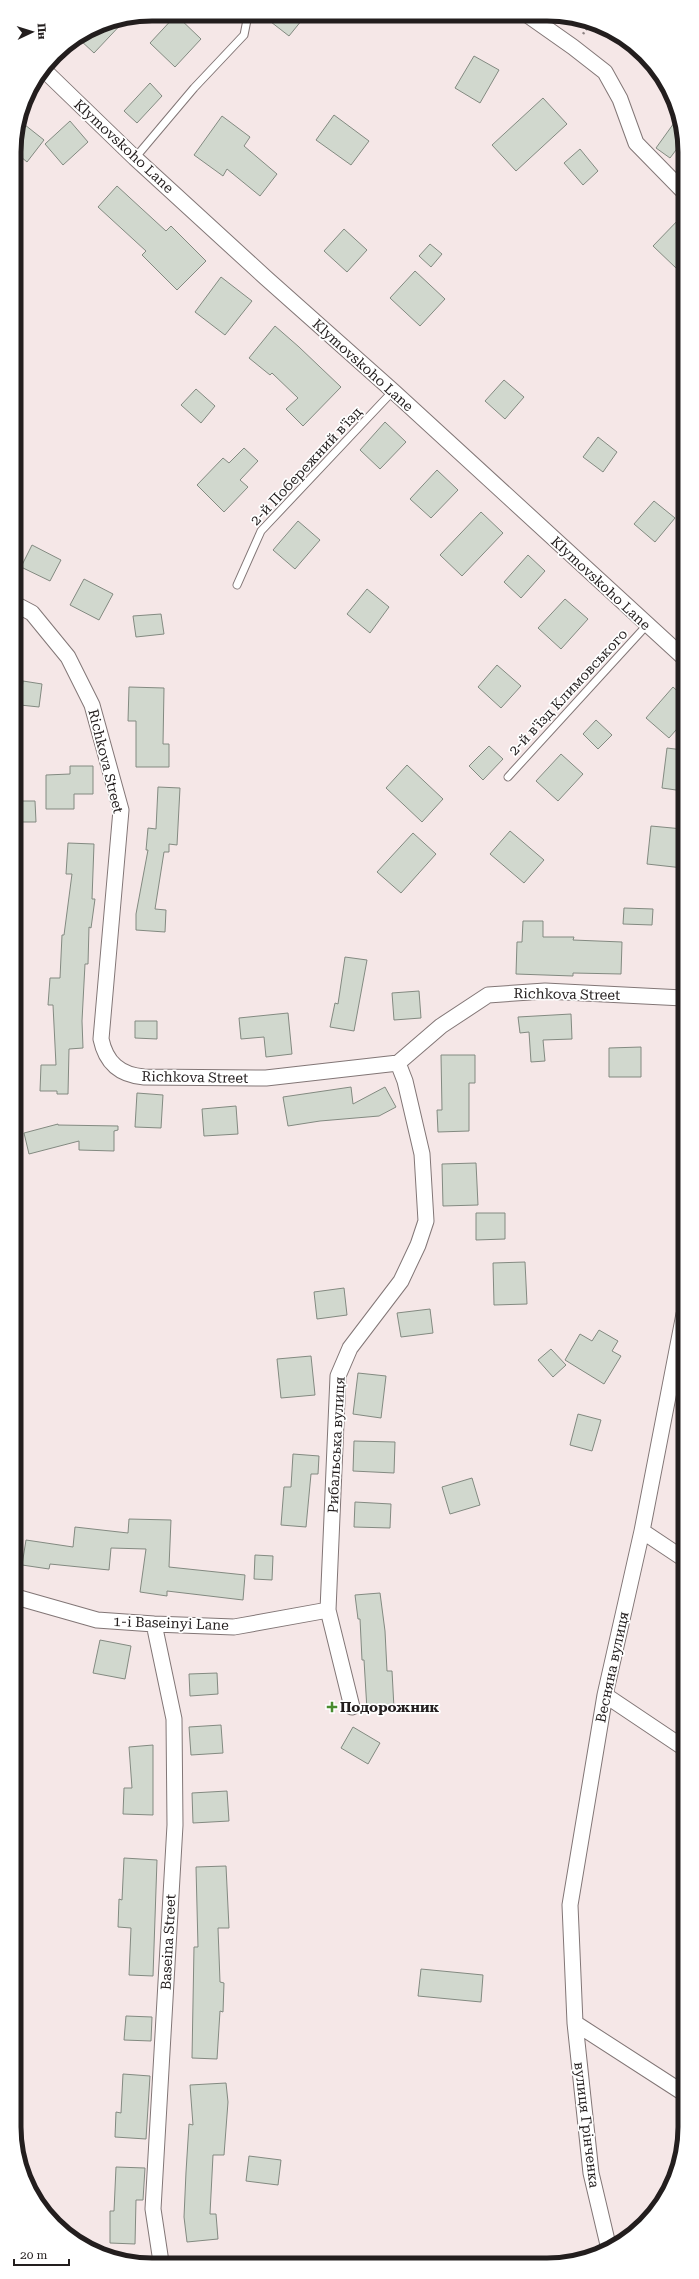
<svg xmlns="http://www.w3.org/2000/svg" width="699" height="2279" viewBox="0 0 699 2279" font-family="'Roboto Serif',serif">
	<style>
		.building { fill: #d1d8ce; stroke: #838a81 }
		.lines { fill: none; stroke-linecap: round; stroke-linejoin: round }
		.lane-casing { stroke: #827676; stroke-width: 9 }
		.street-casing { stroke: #827676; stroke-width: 17 }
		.path { stroke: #8d8383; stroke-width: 2.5; stroke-dasharray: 2 3; stroke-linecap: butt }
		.lane { stroke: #fff; stroke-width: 7 }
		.street { stroke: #fff; stroke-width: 15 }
		.poi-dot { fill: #498c2f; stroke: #fff; stroke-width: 1.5 }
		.labels { text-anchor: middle; stroke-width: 3.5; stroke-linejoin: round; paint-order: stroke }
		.street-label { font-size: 14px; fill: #231e1e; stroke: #fff }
		.poi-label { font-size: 14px; font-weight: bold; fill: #231e1e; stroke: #fff; text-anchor: start }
		.rim { fill: none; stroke: #231e1e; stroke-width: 5 }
	</style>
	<rect width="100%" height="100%" fill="#f5e7e7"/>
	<path class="building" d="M176,15L201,39L175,67L150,43Z
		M262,15H306L289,36Z
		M126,19L94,53L79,39L100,24Z
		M474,56L499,70L480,103L455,88Z
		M150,83L162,96L137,123L124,111Z
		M543,98L567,124L516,171L492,145Z
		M334,115L369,141L351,165L316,140Z
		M222,116L250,137L244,146L277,174L260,196L227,169L223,176L194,155Z
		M679,116L682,126V142L670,158L656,148Z
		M20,121L44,140L27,162L14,151Z
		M70,121L88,142L63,165L45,144Z
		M580,149L598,171L583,185L564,163Z
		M117,186L166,231L171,226L206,261L177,290L142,255L146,251L98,207Z
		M682,216L683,261L676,268L653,246Z
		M344,229L367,250L347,272L324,251Z
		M430,244L442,254L431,267L419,256Z
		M415,271L445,299L420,326L390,298Z
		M221,277L252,301L225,335L195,312Z
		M275,326L299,347L341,387L303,426L286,409L298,398L272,373L270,375L249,358Z
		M504,380L524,397L505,419L485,401Z
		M196,389L215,406L201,423L181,405Z
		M385,422L406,442L380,469L360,450Z
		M598,437L617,452L603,472L583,457Z
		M244,448L258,461L240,480L248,487L224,512L197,485L223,458L229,463Z
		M437,470L458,490L431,518L410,499Z
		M654,501L675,518L655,542L634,524Z
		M481,512L503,533L462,576L440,555Z
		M298,521L320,540L295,569L273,550Z
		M32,545L61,560L50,581L21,567Z
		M528,555L545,571L521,598L504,582Z
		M84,579L113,594L99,620L70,605Z
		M367,589L389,607L370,633L347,614Z
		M565,599L588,619L561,649L538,628Z
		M161,614L164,634L136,637L133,616Z
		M497,665L521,686L501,708L478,687Z
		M23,681L42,684L39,707L20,705Z
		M129,687L164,688L163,744H169V767H136V721H128Z
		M673,687L683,696V722L669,738L646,718Z
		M596,720L612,735L598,749L583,734Z
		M489,746L503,759L483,780L469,766Z
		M667,748L683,750V791L662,788Z
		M561,754L583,774L558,801L536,781Z
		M407,765L443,799L422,822L386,788Z
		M70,766H93V794H74V809H46V775L70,774Z
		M158,787L180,788L177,845L169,844V852H164L155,909L166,910L165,932L136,930V914L148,850H146L148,828L156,829Z
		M15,801H35L36,822H15Z
		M651,826L683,829V868L647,864Z
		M510,831L544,860L524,883L490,854Z
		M413,833L436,854L401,893L377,872Z
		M68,843L94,844L92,899H95L91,928L89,927L88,964H85L82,1021L83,1048L69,1049L68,1094H57V1091H40L41,1065H56L53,1005H48L50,978H60L62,935H64L72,874H66Z
		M624,908L653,909L652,925L623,924Z
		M523,921H543V937H574L573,940L622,942L621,974L573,973V976L516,974L517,942H522Z
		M345,957L367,960L354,1031L330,1027L335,1003L338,1004Z
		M419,991L421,1018L394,1020L392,993Z
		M288,1013L292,1054L266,1057L264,1037L241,1039L239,1018Z
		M571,1014L572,1039L543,1040L545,1061L531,1062L529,1032L520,1033L518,1017Z
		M135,1021H157V1039L135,1038Z
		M641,1047V1077H609V1048Z
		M441,1055H475V1083H469V1131L438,1132L437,1110H442Z
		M351,1087L353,1104L385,1087L396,1107L379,1116L320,1121L288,1126L283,1097Z
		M137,1093L163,1095L161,1128L135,1127Z
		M236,1106L238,1134L204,1136L202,1109Z
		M58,1124V1125L118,1126V1130L114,1131V1151L79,1150V1141L29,1154L24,1133Z
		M476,1163L478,1205L443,1206L442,1164Z
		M476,1213H505V1239L476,1240Z
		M525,1262L527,1304L494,1305L493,1263Z
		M344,1288L347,1315L317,1319L314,1292Z
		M430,1309L433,1333L401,1337L397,1313Z
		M599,1330L618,1341L612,1351L621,1356L604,1384L565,1360L580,1334L592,1341Z
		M551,1349L566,1365L553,1377L538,1360Z
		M311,1356L315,1395L281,1398L277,1359Z
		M358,1373L386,1376L381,1418L353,1414Z
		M578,1414L601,1420L592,1451L570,1445Z
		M354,1441L395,1442L394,1473L353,1471Z
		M293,1454L319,1456L318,1474H311L306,1527L281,1525L284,1487H291Z
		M472,1478L480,1505L450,1514L442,1487Z
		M355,1502L391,1504L390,1528L354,1527Z
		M129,1519L171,1520L169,1567L245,1575L243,1600L167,1591V1596L140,1592L146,1549L111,1548L109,1570L50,1564L49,1569L22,1565L26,1540L73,1547L75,1527L128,1533Z
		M255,1555L273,1556L272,1580L254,1579Z
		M380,1593L385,1631L387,1671H392L394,1708L367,1710L364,1660H362L360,1619H358L355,1595Z
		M100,1640L131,1646L125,1679L93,1673Z
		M217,1673L218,1694L190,1696L189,1674Z
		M221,1725L223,1753L191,1755L189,1727Z
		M353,1727L380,1743L368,1764L341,1748Z
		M153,1745V1815L123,1814L124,1788H132L129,1747Z
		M227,1791L229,1821L193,1823L192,1793Z
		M124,1858L157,1860L153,1976L129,1975L131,1928L118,1927L119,1899L122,1900Z
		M226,1866L229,1928H218L220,1982L224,1983L223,2012L220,2011L217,2059L192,2058L194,1947H198L196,1867Z
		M421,1969L483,1975L481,2002L418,1996Z
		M126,2016L152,2017L151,2041L124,2040Z
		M123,2074L150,2076L146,2139L115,2137L116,2112L121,2113Z
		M226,2083L228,2102L224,2155H213L210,2214H216L218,2239L187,2242L184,2217L186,2172L189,2124L193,2125L190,2085Z
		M249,2156L281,2160L278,2185L246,2181Z
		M116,2167L145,2168L143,2200H136L135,2244L110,2243V2211H114Z"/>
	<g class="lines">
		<defs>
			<path id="lane" d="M135,158L194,88L244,35L248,15
				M237,585L261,531L393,391
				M508,777L647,625"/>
			<path id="street" d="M529,16L573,47L605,72L620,99L636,143L682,190
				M44,70L135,158L266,278L393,391L683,657
				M15,604L32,613L68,657L92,705L121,810L101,1039C106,1063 120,1075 144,1077L266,1078L398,1063L441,1026L488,995L545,991L683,998
				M642,1531L684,1559
				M16,1597L97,1620L154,1624L234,1627L328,1610
				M154,1624L174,1719L175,1825L153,2209L161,2262
				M605,1695L684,1748
				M352,1707L328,1610L338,1376L350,1348L401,1281L418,1245L426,1221L422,1154L405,1081L398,1063
				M575,2023L685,2094
				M609,2249L591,2173L575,2023L570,1905L605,1695L642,1531L684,1314"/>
		</defs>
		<use href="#lane" class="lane-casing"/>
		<use href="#street" class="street-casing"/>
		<path class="path" d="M583,34L591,23"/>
		<use href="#lane" class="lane"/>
		<use href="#street" class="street"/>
	</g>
	<path class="poi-dot" d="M330 1701h4v4h4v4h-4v4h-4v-4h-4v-4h4z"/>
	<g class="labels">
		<g class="street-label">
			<text transform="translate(124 146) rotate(43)" y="5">Klymovskoho Lane</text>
			<text transform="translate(363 365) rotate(42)" y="5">Klymovskoho Lane</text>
			<text transform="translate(306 466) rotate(-47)" y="5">2-й Побережний в'їзд</text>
			<text transform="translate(601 583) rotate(43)" y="5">Klymovskoho Lane</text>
			<text transform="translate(568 692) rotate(-47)" y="5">2-й в'їзд Климовського</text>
			<text transform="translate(106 761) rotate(76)" y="5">Richkova Street</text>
			<text transform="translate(567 994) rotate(1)" y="5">Richkova Street</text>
			<text transform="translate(195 1077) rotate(1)" y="5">Richkova Street</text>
			<text transform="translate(336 1445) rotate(-87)" y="5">Рибальська вулиця</text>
			<text transform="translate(171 1623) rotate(2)" y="5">1-i Baseinyi Lane</text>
			<text transform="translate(612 1667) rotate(-78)" y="5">Весняна вулиця</text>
			<text transform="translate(168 1942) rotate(-87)" y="5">Baseina Street</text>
			<text transform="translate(587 2125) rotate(83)" y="5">вулиця Грінченка</text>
		</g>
		<g class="poi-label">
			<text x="340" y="1712">Подорожник</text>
		</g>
	</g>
	<path d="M0 0H699V2279H0ZM152 21H547A131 131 0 0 1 678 152V2127A131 131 0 0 1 547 2258H152A131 131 0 0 1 21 2127V152A131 131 0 0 1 152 21Z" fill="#fff" fill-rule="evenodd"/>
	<path class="rim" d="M152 21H547A131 131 0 0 1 678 152V2127A131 131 0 0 1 547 2258H152A131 131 0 0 1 21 2127V152A131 131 0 0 1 152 21Z"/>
	<g transform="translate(32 32) rotate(86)" stroke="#ffffff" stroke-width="3" paint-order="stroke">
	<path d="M0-3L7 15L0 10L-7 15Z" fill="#231e1e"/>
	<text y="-6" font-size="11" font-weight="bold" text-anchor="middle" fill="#231e1e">Пн</text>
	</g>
	<path d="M14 2259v6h55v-6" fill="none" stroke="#231e1e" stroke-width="2"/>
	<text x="20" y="2259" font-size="12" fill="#231e1e" stroke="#ffffff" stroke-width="3" paint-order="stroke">20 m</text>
</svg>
